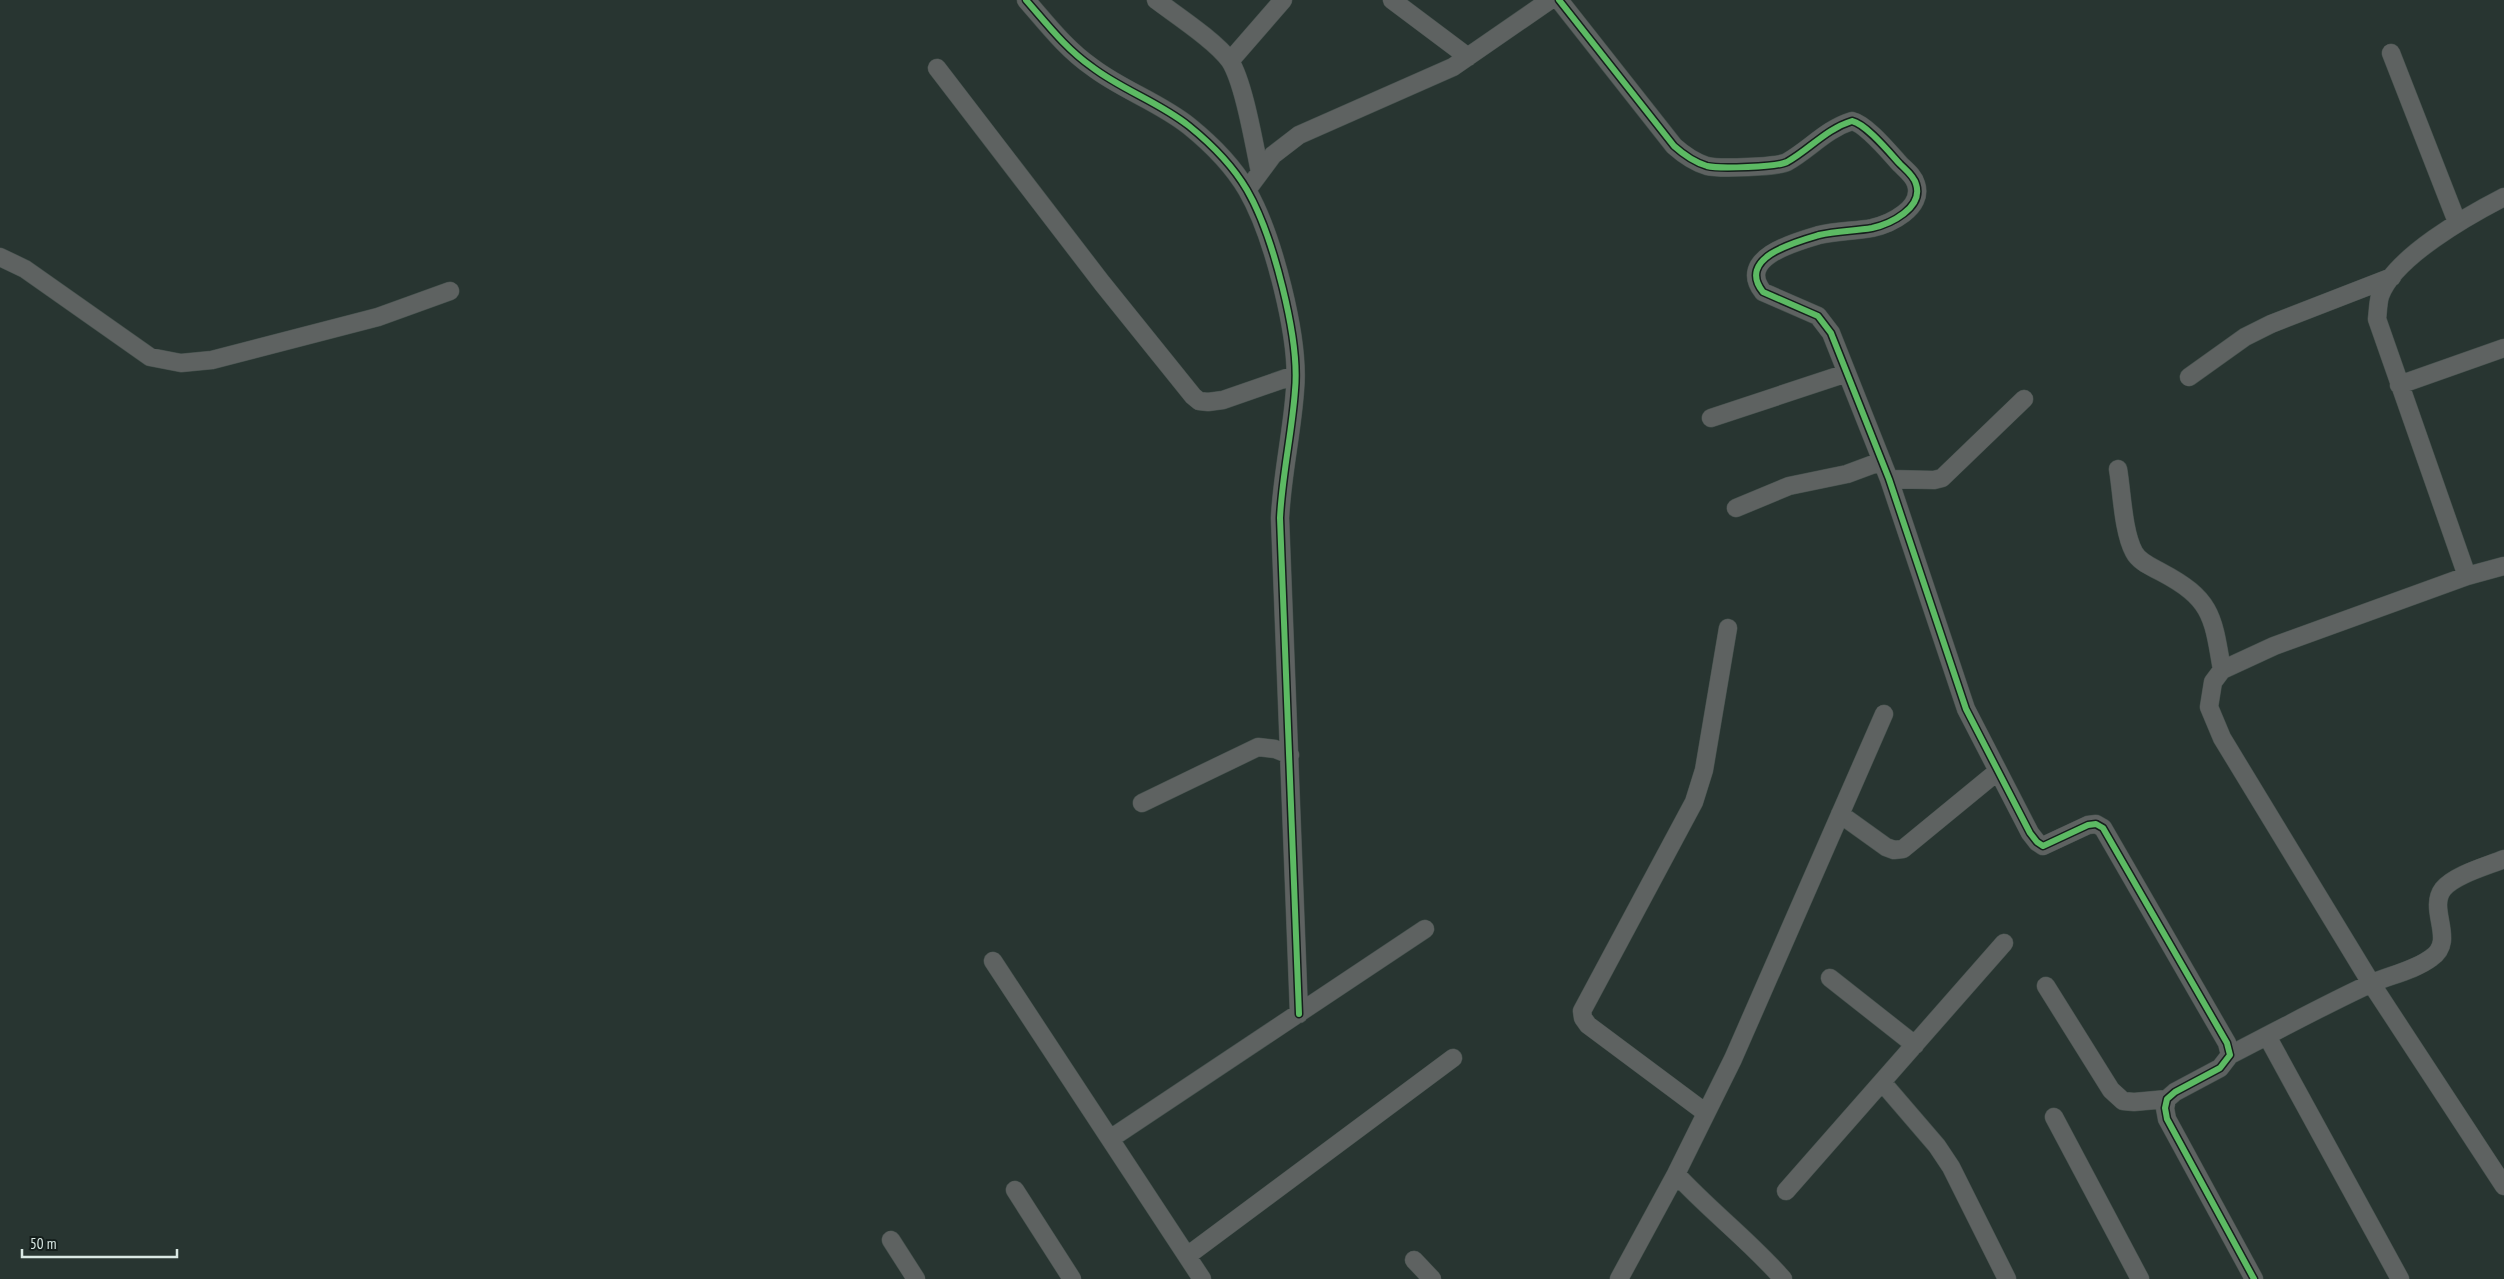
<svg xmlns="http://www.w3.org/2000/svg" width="2504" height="1279" viewBox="0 0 2504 1279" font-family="'PT Sans Narrow',sans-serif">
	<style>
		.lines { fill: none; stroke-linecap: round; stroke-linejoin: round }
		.street-casing { stroke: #45514d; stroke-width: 19 }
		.street { stroke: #5e6261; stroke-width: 18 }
		.cycleway-casing { stroke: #151f1c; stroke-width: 9 }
		.cycleway { stroke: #5cba63; stroke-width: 6 }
	</style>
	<rect width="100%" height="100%" fill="#283531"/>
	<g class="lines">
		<defs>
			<path id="street" d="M1026,0C1047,24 1066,49 1092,67C1122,90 1159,102 1189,126C1210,143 1233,166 1247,190C1273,235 1300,339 1295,390C1292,433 1282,475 1280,518L1299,1014
				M1156,0C1176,15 1217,42 1230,61C1244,83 1254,144 1260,172
				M1392,0L1468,57
				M1559,0L1674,146C1684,155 1694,162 1707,166C1719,169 1777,167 1787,162C1810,149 1826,129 1852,121C1866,124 1889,152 1900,164C1906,170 1914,176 1916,184C1924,208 1890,224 1872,228C1855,231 1837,231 1819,235C1795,242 1736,258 1763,292L1818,316L1831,333L1889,479L1966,709L2030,833L2037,842L2043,846L2088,825L2096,824L2103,828L2227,1043L2230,1055L2220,1068L2175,1092L2167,1099L2165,1108L2167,1119L2254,1279
				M2391,53L2457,222
				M1230,61L1283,0
				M937,68L1102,283L1193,396L1199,401L1208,402L1223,400L1295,375
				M1247,190L1273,155L1299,135L1453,67L1550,0
				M0,257L25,269L150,357L181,363L212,360L378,317L450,291
				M2189,377L2245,337L2271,324L2392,277
				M2399,385L2504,348
				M1711,418L1847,373
				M2118,469C2122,492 2123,532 2134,552C2139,562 2152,567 2161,572C2212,599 2213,616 2222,670
				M1889,479L1934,480L1942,478L2024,399
				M1736,508L1789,486L1847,474L1882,461
				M2504,566L2467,576L2274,646L2222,670L2213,682L2209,707L2222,738L2371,983L2504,1186
				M2467,576L2377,319C2378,311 2378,303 2380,296C2394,257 2469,215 2504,197
				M1142,803L1258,747L1275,749L1290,755
				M1840,814L1886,847L1894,850L1903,849L1998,771
				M993,961L1202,1279
				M1830,978L1915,1045
				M2046,986L2111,1090L2123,1101L2134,1102L2167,1099
				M2267,1036L2400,1279
				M2230,1055C2277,1031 2324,1005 2372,983C2391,975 2415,970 2431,958C2457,941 2427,910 2443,889C2454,875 2487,866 2504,859
				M1882,1082L1937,1146L1951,1167L2007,1279
				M1706,1113L1588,1025L1583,1018L1582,1011L1694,802L1704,770L1728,628
				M2054,1117L2140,1279
				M1110,1139L1425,929
				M1676,1174C1710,1211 1750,1241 1783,1279
				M1015,1190L1072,1279
				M1786,1191L2004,943
				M891,1240L916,1279
				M1187,1256L1453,1058
				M1414,1260L1432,1279
				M1619,1279L1676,1174L1733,1059L1884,714"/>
		</defs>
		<use href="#street" class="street-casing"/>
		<use href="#street" class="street"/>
		<defs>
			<path id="cycleway" d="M1026,0C1047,24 1066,49 1092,67C1122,90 1159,102 1189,126C1210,143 1233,166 1247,190C1273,235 1300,339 1295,390C1292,433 1282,475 1280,518L1299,1014
				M1559,0L1674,146C1684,155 1694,162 1707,166C1719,169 1777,167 1787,162C1810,149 1826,129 1852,121C1866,124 1889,152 1900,164C1906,170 1914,176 1916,184C1924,208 1890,224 1872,228C1855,231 1837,231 1819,235C1795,242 1736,258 1763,292L1818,316L1831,333L1889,479L1966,709L2030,833L2037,842L2043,846L2088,825L2096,824L2103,828L2227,1043L2230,1055L2220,1068L2175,1092L2167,1099L2165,1108L2167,1119L2254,1279"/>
		</defs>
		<use href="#cycleway" class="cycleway-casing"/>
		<use href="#cycleway" class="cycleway"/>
	</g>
	<path d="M22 1249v8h155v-8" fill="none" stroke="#dae9e4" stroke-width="2.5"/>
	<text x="30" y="1249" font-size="15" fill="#dae9e4" stroke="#151f1c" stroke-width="4" paint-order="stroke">50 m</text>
</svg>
